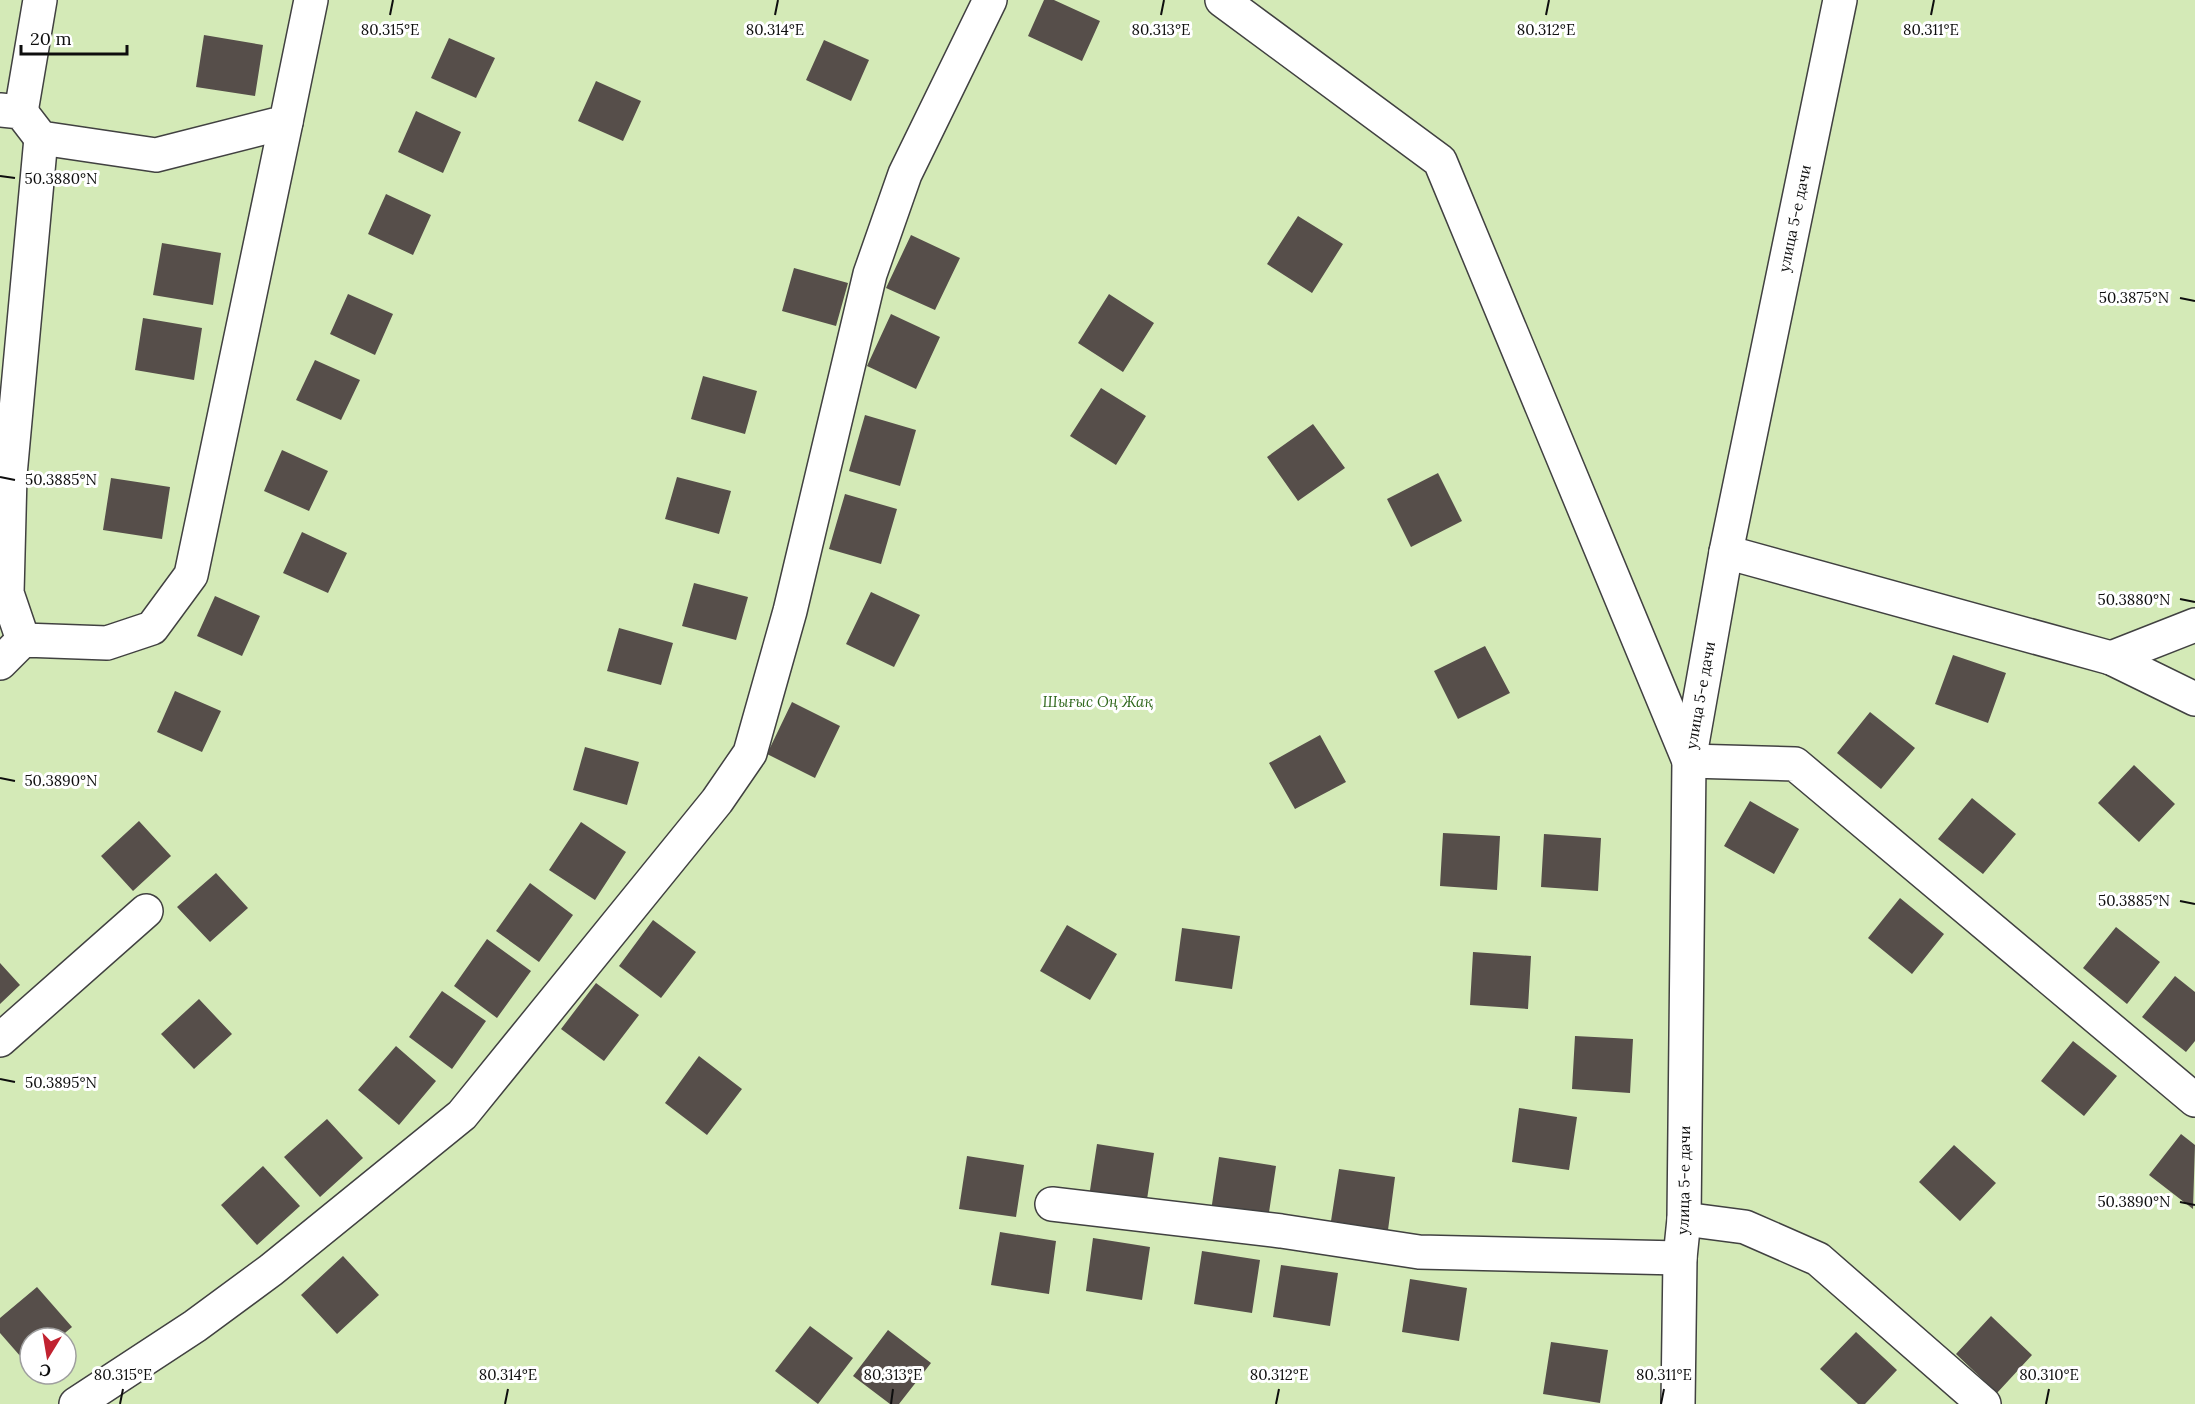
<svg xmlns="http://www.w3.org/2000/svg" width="2195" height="1404" viewBox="0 0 2195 1404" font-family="Lora,serif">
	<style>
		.green { fill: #d4eab7; fill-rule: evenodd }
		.building { fill: #564e4a }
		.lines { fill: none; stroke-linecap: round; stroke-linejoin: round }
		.minor-casing { stroke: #414141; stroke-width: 36 }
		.minor { stroke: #fff; stroke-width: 33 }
		.ticks { fill: none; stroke: #0e0e0e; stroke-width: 2 }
		.labels { text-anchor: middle; stroke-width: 6; stroke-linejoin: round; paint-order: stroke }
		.street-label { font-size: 15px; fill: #0e0e0e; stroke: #fff }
		.park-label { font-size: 15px; font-style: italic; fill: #2f671c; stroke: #fff }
		.ticks-label { font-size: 15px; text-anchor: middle; fill: #0e0e0e; stroke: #fff; stroke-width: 6; stroke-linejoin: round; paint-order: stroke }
	</style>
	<rect width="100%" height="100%" fill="#fffbee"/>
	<path class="green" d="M0,0H2195V1404H0ZM30,1338H66V1374H30Z"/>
	<path class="building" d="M1044,0H1054L1100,21L1082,61L1028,36Z
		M204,35L263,45L255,96L196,87Z
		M449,38L495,58L476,98L431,78Z
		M824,40L869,60L851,101L806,80Z
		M596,81L641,101L623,141L578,121Z
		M416,111L461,132L443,173L398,152Z
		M386,194L431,215L413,255L368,234Z
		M1298,216L1343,244L1312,293L1267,264Z
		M911,235L960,258L935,310L886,288Z
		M162,243L221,253L213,305L153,295Z
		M794,268L848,283L836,326L782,311Z
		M348,294L393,314L375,355L330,334Z
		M1109,294L1154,323L1123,372L1078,343Z
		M891,314L940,337L916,389L867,366Z
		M143,318L202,328L194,380L135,370Z
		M315,360L360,380L341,420L296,400Z
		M703,376L757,391L745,434L691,419Z
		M1101,388L1146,416L1116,465L1070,436Z
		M865,415L916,430L900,486L849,471Z
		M1313,424L1345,468L1298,501L1267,457Z
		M282,450L328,471L309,511L264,491Z
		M1438,473L1462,521L1411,547L1387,499Z
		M677,477L731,491L719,534L665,519Z
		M111,478L170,487L162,539L103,530Z
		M845,494L897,509L881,564L829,549Z
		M302,532L347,553L328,593L283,573Z
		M694,583L748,597L736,640L682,626Z
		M871,592L920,615L894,667L846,644Z
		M215,596L260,616L242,656L197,636Z
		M619,628L673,643L661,685L607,671Z
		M1485,646L1510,693L1458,719L1434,671Z
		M1953,655L2006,673L1988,723L1935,704Z
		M175,691L221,711L202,752L157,732Z
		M792,702L840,726L815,778L767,754Z
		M1870,712L1915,748L1881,789L1837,753Z
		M1320,735L1346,782L1295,809L1269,763Z
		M585,747L639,762L627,805L573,790Z
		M2134,765L2175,804L2139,842L2098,803Z
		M1972,798L2016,834L1983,874L1938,839Z
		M1750,801L1799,829L1774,874L1724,846Z
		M139,821L171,856L133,891L101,856Z
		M581,822L626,852L595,900L549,870Z
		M1443,833L1500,836L1497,890L1440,886Z
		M1544,834L1601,838L1598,891L1541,887Z
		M216,873L248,908L210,942L177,907Z
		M530,883L573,915L539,962L496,931Z
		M1900,898L1944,934L1912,974L1868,938Z
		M653,920L696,952L661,998L619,966Z
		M1067,925L1117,954L1090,1000L1040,971Z
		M2116,927L2160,962L2127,1004L2083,968Z
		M1182,928L1240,936L1232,989L1175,981Z
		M487,939L531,971L497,1018L454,986Z
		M1473,952L1531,956L1528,1009L1470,1005Z
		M0,963L20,985L0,1004Z
		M2175,976L2195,992V1041L2186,1052L2142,1017Z
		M596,983L639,1015L604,1061L561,1029Z
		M442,991L486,1021L452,1069L409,1037Z
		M199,999L232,1034L194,1069L161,1034Z
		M1575,1036L1633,1039L1630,1093L1572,1089Z
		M2073,1041L2117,1076L2084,1116L2041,1081Z
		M396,1046L436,1081L399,1125L358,1090Z
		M699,1056L742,1089L707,1135L665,1103Z
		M1519,1108L1577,1117L1569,1170L1512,1162Z
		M327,1119L363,1158L320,1197L284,1157Z
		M2181,1134L2195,1145L2193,1209L2149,1175Z
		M1097,1144L1154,1153L1146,1206L1089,1197Z
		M1954,1145L1996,1183L1960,1221L1919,1182Z
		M967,1156L1024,1165L1016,1217L959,1209Z
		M1219,1157L1276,1166L1268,1219L1211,1211Z
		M263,1166L300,1206L257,1245L221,1205Z
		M1339,1169L1395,1177L1388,1230L1331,1221Z
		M1000,1232L1056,1241L1049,1294L991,1285Z
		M1093,1238L1150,1247L1142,1300L1086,1291Z
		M1202,1251L1260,1260L1252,1313L1194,1304Z
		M343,1256L379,1295L337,1334L301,1295Z
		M1281,1265L1338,1273L1330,1326L1273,1317Z
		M1410,1279L1467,1288L1459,1341L1402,1332Z
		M37,1287L72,1327L59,1338H30L28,1365L0,1333V1318Z
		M1991,1316L2032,1355L1997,1393L1956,1354Z
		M810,1326L853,1358L818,1404L775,1371Z
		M888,1330L931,1363L899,1404H890L853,1376Z
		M1856,1332L1897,1370L1865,1404H1858L1820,1369Z
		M1551,1342L1608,1350L1600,1403L1543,1394Z"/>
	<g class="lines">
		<defs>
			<g id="minor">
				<path d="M1222,0L1440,161L1689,761L1795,764L2195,1100"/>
				<path d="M0,110L21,112L41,138L156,155L286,122L311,0"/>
				<path d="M21,112L40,0"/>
				<path d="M1726,552L2111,658L2195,699"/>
				<path d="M23,640L7,593L10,475L41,138"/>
				<path d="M2111,658L2195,625"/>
				<path d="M0,663L23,640L107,643L152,628L191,575L286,122"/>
				<path d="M0,1040L146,911"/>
				<path d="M1052,1204L1281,1231L1419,1252L1680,1258"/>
				<path d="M1684,1219L1745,1227L1818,1259L1984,1404"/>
				<path d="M76,1404L195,1326L271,1270L462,1115L717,801L750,753L790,611L870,274L905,174L990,0"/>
				<path id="s1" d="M1678,1404L1680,1258L1684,1219L1689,761L1726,552L1840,0"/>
			</g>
		</defs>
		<use href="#minor" class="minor-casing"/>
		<use href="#minor" class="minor"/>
	</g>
	<path class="ticks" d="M390,15L393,0M775,15L778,0M1161,15L1164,0M1546,15L1549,0M1931,15L1934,0M0,176L15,178M2180,298L2195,301M0,477L15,480M2180,599L2195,602M0,778L15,781M2180,901L2195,904M0,1079L15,1082M2180,1202L2195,1205M120,1404L123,1389M505,1404L508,1389M891,1404L893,1389M1276,1404L1279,1389M1661,1404L1664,1389M2046,1404L2049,1389"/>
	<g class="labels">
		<g class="street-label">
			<text dy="5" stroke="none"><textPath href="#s1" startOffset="1196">улица 5-е дачи</textPath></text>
			<text dy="5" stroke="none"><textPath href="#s1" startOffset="710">улица 5-е дачи</textPath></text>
			<text dy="5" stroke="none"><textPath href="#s1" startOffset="224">улица 5-е дачи</textPath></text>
		</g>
		<g class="park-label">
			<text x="1098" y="707">Шығыс Оң Жақ</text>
		</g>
	</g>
	<g class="ticks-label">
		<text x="390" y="35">80.315°E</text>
		<text x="775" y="35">80.314°E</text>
		<text x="1161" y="35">80.313°E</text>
		<text x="1546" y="35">80.312°E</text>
		<text x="1931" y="35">80.311°E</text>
		<text x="61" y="184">50.3880°N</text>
		<text x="2134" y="303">50.3875°N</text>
		<text x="61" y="485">50.3885°N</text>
		<text x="2134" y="605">50.3880°N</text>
		<text x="61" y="786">50.3890°N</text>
		<text x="2134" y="906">50.3885°N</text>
		<text x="61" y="1088">50.3895°N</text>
		<text x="2134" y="1207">50.3890°N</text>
		<text x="123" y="1380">80.315°E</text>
		<text x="508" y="1380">80.314°E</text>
		<text x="893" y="1380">80.313°E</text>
		<text x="1279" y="1380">80.312°E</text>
		<text x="1664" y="1380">80.311°E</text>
		<text x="2049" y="1380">80.310°E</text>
	</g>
	<g transform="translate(48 1356) rotate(191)"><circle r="28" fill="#ffffff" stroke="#9f9f9f" stroke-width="1.5"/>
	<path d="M0-4.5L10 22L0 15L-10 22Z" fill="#c12230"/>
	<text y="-9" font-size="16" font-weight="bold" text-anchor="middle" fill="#0e0e0e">С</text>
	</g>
	<path d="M21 45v9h106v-9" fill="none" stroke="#0e0e0e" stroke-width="3"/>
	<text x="30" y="45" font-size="18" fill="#0e0e0e" stroke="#ffffff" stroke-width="4.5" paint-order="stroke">20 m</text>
</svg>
